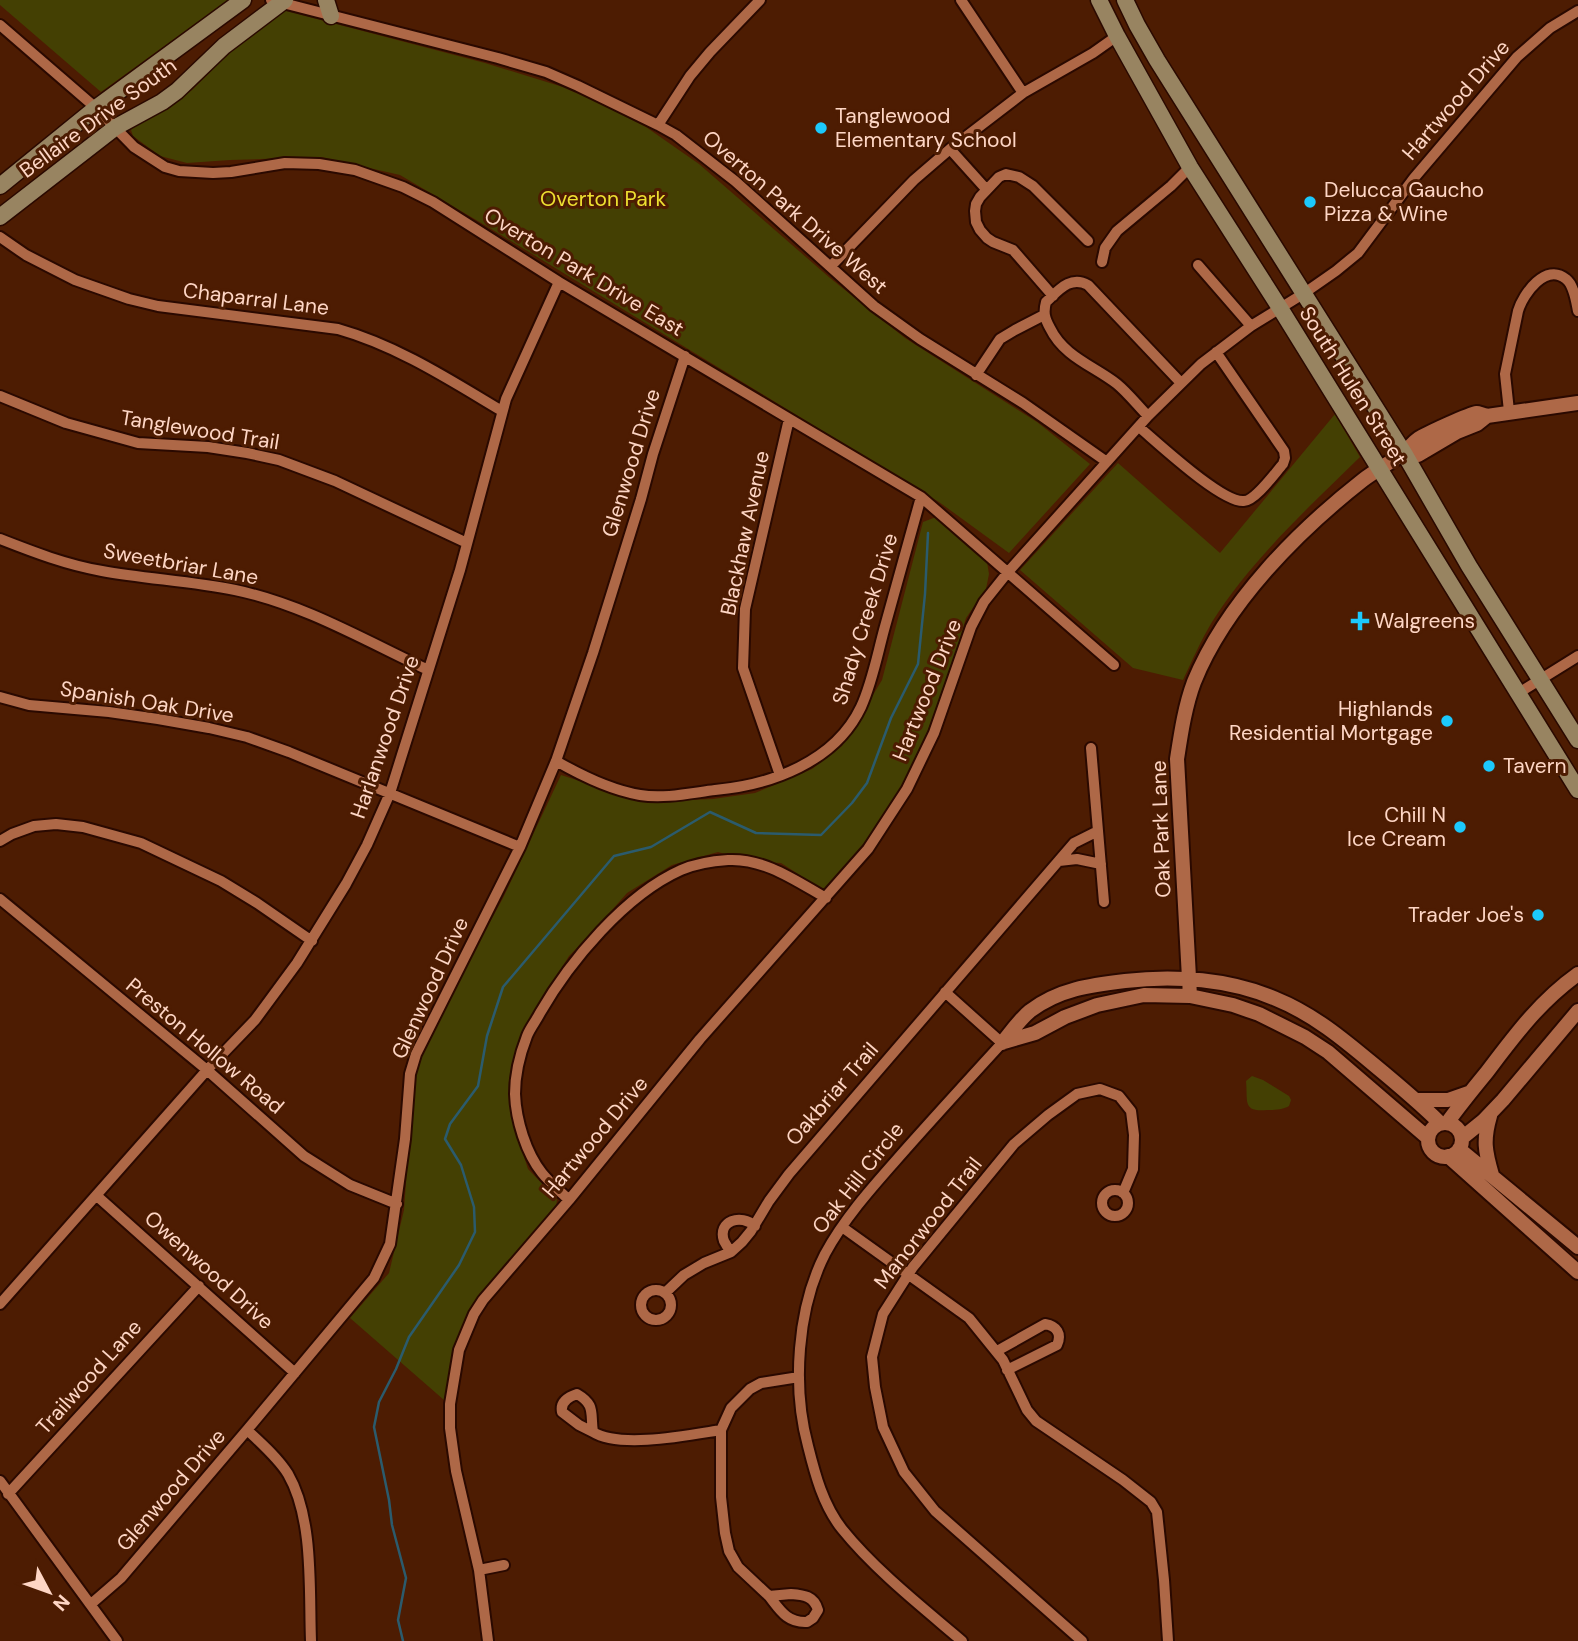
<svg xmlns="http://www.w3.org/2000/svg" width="1578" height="1641" viewBox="0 0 1578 1641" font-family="'DM Sans',sans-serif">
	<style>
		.green { fill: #444003 }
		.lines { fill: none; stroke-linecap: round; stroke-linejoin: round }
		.stream { stroke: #2b5b6d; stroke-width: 2.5 }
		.minor-casing { stroke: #2a0900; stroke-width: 14 }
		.tertiary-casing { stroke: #2a0900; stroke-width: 18 }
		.secondary-casing { stroke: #2a0900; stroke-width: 19 }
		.minor { stroke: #ae6847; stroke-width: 10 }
		.tertiary { stroke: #ae6847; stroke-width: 14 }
		.secondary { stroke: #988461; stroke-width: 16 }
		.poi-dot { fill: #1cc9fc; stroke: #4d1c02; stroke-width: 2.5 }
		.labels { text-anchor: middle; stroke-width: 6; stroke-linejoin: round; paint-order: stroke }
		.street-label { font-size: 21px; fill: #fed6c5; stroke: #4d1c02 }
		.poi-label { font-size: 21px; fill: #fed6c5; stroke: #4d1c02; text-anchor: start }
		.park-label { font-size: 21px; fill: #ede031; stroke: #4d1c02 }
	</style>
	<rect width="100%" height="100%" fill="#4d1c02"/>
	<path class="green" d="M0,0H228L101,92L0,5Z
		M283,10L485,63L563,87L599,103L646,127L699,164L830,278L905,338L1037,422L1090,464L1009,553L939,502L488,227L400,175L321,157L230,160L187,163L160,156L133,136L131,130L135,124L168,107L192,90L232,50Z
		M1335,414L1360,457C1309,507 1251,560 1212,622C1201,640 1192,661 1183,680L1133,668L1020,570L1118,463L1220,553Z
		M936,517L987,562L989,574L986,589L966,618L953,662L922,746L904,784L885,816L854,858L823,890L781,863L752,862L718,852L672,865L627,893L591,934L569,956L541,1001L522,1039L512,1078L513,1122L528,1169L557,1199L556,1208L484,1291L468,1315L454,1354L444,1400L350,1318L389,1273L404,1210L413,1085L418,1053L503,898L561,775L646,802L713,799L755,793L812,769L842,746L882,680L923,522Z
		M1252,1076L1263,1080L1289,1096L1291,1100L1289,1106C1282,1110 1275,1110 1267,1110C1242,1112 1248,1102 1246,1081Z"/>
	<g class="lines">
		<path class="stream" d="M403,1641L398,1620L406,1578L392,1525L389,1500L374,1427L379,1402L396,1369L409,1337L459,1265L475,1232L474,1207L461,1165L445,1139L450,1124L478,1086L487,1036L503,987L614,856L651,847L710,812L756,833L821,835L852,803L867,783L891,718L918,664L925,594L928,533"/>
		<defs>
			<path id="minor" d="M271,0L498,58L546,72L578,86L658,125L676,135L735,181L874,306L920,339L1023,403L1107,462
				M961,0L1023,93
				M0,25L96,108L134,147L165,167L179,171L213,173L231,172L285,163L319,164L355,170L403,187L433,202L559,282L921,497L1114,665
				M658,125L690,76L710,52L760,0
				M950,149L986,189
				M0,237L26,255L75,280L129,299L158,306L338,329C398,346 450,380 502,411
				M1102,262L1105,248L1117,231L1171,186L1190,167
				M1198,265L1251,326
				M831,266L914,180L950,149L1023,93L1093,53L1117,36
				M1053,296L1013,250L993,242L987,238L980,230L976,222L975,211L976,204L980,197L999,177L1006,174L1019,177L1033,186L1088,241
				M976,375L1000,339L1015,330L1044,315
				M0,396L66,423L138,443L208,447L247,453L279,460L335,481L467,543
				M1509,411L1505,374L1518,311C1523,294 1546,262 1566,279C1574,285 1576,301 1578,311
				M1148,416C1138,406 1128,393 1117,384C1094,366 1064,357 1050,328C1045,319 1043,313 1046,302C1058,291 1070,275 1088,285L1181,383
				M1139,427C1158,443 1222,503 1244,501C1255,501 1275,473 1283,464L1285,458L1284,451L1216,352
				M0,539C33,552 67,565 102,571C146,579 191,581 235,590C303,604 366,641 428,670
				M1517,694L1578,656
				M0,697L29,705L109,712L158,719L209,728L247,737L289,752L520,847
				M1091,748L1104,902
				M556,761C582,776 610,790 640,795C664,799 691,793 715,790C771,785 835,762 861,707C872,683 877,656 884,630C896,586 909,541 921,497
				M780,775L743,668L745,609L789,419
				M0,841L12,834L34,826L56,824L83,827L141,843L221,881L257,903L312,941
				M1059,861L1077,859L1101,864
				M0,899L207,1070L304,1156L350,1185L397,1204
				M945,992L1002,1043C970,1078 938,1113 906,1149C877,1182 846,1215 825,1254C797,1309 792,1387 808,1446C815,1474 823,1505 842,1529C875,1570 922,1607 962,1641
				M1102 1203a13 13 0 1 1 26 0a13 13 0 1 1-26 0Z
				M97,1196L295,1373
				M569,1200C560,1191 550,1183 542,1173C526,1153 516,1120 515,1094C515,1075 520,1054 527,1036C530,1028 536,1021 540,1013C570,961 625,895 681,870C695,864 712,861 728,860C764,858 796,881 826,898
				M842,1227L969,1318L1003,1360L1027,1410L1036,1421L1123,1480L1151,1502L1157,1512L1164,1580L1168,1641
				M731,1252C728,1248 726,1245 724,1241C717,1221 741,1213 755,1226
				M641 1305a15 15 0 1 1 30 0a15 15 0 1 1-30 0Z
				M665,1293L684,1275L704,1263L731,1252L742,1242L751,1231L769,1201L789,1174L1074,843L1098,831
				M0,1304L207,1070L255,1020L297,963L346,884L367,845L390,793L460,570L506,399L559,282
				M997,1351L1045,1324C1057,1326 1062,1334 1057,1345L1007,1370
				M577,1394C596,1405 590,1413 593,1432L579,1425L562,1412C560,1402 568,1397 577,1394Z
				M247,1430C261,1443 278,1458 288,1474C314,1519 309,1590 311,1641
				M593,1432C620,1449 689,1435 721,1430
				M0,1481L117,1641
				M8,1494L199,1286
				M479,1570L504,1565
				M791,1594C804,1595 814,1596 818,1610L813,1618L807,1622C787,1623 780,1610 769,1596Z
				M769,1596L738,1567L729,1551L725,1533L721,1497V1430L731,1408L750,1389L761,1383L799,1377
				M91,1604L121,1578L247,1430L374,1278L390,1244L405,1139L410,1074L416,1054L520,847L556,761L593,653L641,499L653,454L685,356
				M488,1641L479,1570L456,1471L450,1428V1404L459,1350L474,1314L483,1300L569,1200L700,1039L868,849L907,789L934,733L971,627L984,602L1008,572L1148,416L1201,364L1251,326L1303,294L1336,271L1358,253L1414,178L1517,57L1550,28L1578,11
				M1082,1641L935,1511L904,1472L883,1427L875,1387L872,1357L883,1314L913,1267L1014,1144L1048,1115L1077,1094L1100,1089L1119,1096L1131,1111L1134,1135L1133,1169L1123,1193"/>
			<path id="tertiary" d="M1404,453L1418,455L1457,432L1477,424L1487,416
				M1190,996L1177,759C1181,733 1185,706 1194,682C1226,603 1298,531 1363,480C1376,470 1390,463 1403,453C1409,449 1412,443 1418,439C1426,434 1469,414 1477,413C1478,413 1485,415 1487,416L1578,403
				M1004,1042L1035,1033L1065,1017L1097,1005L1144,995L1190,996L1233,1005L1259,1014L1305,1037L1328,1052L1428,1138
				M1002,1043C1011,1032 1020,1019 1030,1011C1059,989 1091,985 1125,981C1175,975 1230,979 1276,999C1313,1014 1343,1039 1373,1064C1396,1083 1419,1102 1440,1123
				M1416,1100H1448L1468,1093
				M1490,1116C1483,1140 1485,1151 1492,1175
				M1447,1123C1460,1105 1473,1089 1487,1072C1515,1035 1540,1001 1578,974
				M1428 1140a17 17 0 1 1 34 0a17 17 0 1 1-34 0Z
				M1462,1138L1483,1121L1503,1100L1578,1011
				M1459,1149L1578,1247
				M1448,1156L1578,1272"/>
			<path id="secondary" d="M326,0L331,16
				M1099,0L1117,36L1190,167L1280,308L1578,790
				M1125,0L1137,25L1157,60L1404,453L1469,566L1578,740
				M0,186L96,108L243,0
				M0,217L116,127L162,102L177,91L224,46L285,0"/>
		</defs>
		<use href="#minor" class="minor-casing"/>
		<use href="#tertiary" class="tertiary-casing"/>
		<use href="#secondary" class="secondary-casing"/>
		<use href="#minor" class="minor"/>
		<use href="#tertiary" class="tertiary"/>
		<use href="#secondary" class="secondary"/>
	</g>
	<g class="poi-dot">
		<circle cx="821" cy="128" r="7"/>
		<circle cx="1310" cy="202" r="7"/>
		<path d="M1356.5 610.5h7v7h7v7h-7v7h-7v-7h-7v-7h7z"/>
		<circle cx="1447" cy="721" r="7"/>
		<circle cx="1489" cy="766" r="7"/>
		<circle cx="1460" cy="827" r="7"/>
		<circle cx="1538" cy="915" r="7"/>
	</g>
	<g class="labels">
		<g class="street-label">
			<text transform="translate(1456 100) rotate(-49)" y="7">Hartwood Drive</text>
			<text transform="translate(98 118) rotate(-36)" y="7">Bellaire Drive South</text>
			<text transform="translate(795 212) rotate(41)" y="7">Overton Park Drive West</text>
			<text transform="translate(584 272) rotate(31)" y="7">Overton Park Drive East</text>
			<text transform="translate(256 299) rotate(7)" y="7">Chaparral Lane</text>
			<text transform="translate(1353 386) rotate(58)" y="7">South Hulen Street</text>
			<text transform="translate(200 430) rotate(9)" y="7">Tanglewood Trail</text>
			<text transform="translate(631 463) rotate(-73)" y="7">Glenwood Drive</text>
			<text transform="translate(745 533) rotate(-78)" y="7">Blackhaw Avenue</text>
			<text transform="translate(181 564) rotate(10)" y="7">Sweetbriar Lane</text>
			<text transform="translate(865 619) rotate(-73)" y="7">Shady Creek Drive</text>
			<text transform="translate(927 690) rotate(-68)" y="7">Hartwood Drive</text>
			<text transform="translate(147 702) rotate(9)" y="7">Spanish Oak Drive</text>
			<text transform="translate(385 737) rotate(-71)" y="7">Harlanwood Drive</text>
			<text transform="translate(1161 829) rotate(-92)" y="7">Oak Park Lane</text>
			<text transform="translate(430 988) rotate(-65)" y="7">Glenwood Drive</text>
			<text transform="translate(205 1046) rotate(40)" y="7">Preston Hollow Road</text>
			<text transform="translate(832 1094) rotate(-49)" y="7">Oakbriar Trail</text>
			<text transform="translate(595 1137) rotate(-50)" y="7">Hartwood Drive</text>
			<text transform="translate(858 1178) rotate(-52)" y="7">Oak Hill Circle</text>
			<text transform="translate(928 1223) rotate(-52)" y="7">Manorwood Trail</text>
			<text transform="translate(209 1270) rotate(42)" y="7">Owenwood Drive</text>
			<text transform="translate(89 1377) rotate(-48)" y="7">Trailwood Lane</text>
			<text transform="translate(171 1490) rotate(-49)" y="7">Glenwood Drive</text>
		</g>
		<g class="poi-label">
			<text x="835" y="123">Tanglewood<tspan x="835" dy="24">Elementary School</tspan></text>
			<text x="1324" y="197">Delucca Gaucho<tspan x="1324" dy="24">Pizza &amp; Wine</tspan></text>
			<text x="1374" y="628">Walgreens</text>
			<text x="1433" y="716" text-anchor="end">Highlands<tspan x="1433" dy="24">Residential Mortgage</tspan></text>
			<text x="1503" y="773">Tavern</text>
			<text x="1446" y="822" text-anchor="end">Chill N<tspan x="1446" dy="24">Ice Cream</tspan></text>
			<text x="1524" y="922" text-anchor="end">Trader Joe's</text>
		</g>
		<g class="park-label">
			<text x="603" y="206">Overton Park</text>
		</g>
	</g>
	<g transform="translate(49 1592) rotate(131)" stroke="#4d1c02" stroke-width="5" paint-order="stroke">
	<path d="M0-5L12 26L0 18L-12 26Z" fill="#fed6c5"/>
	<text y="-10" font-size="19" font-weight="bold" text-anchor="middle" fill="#fed6c5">N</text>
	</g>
</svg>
